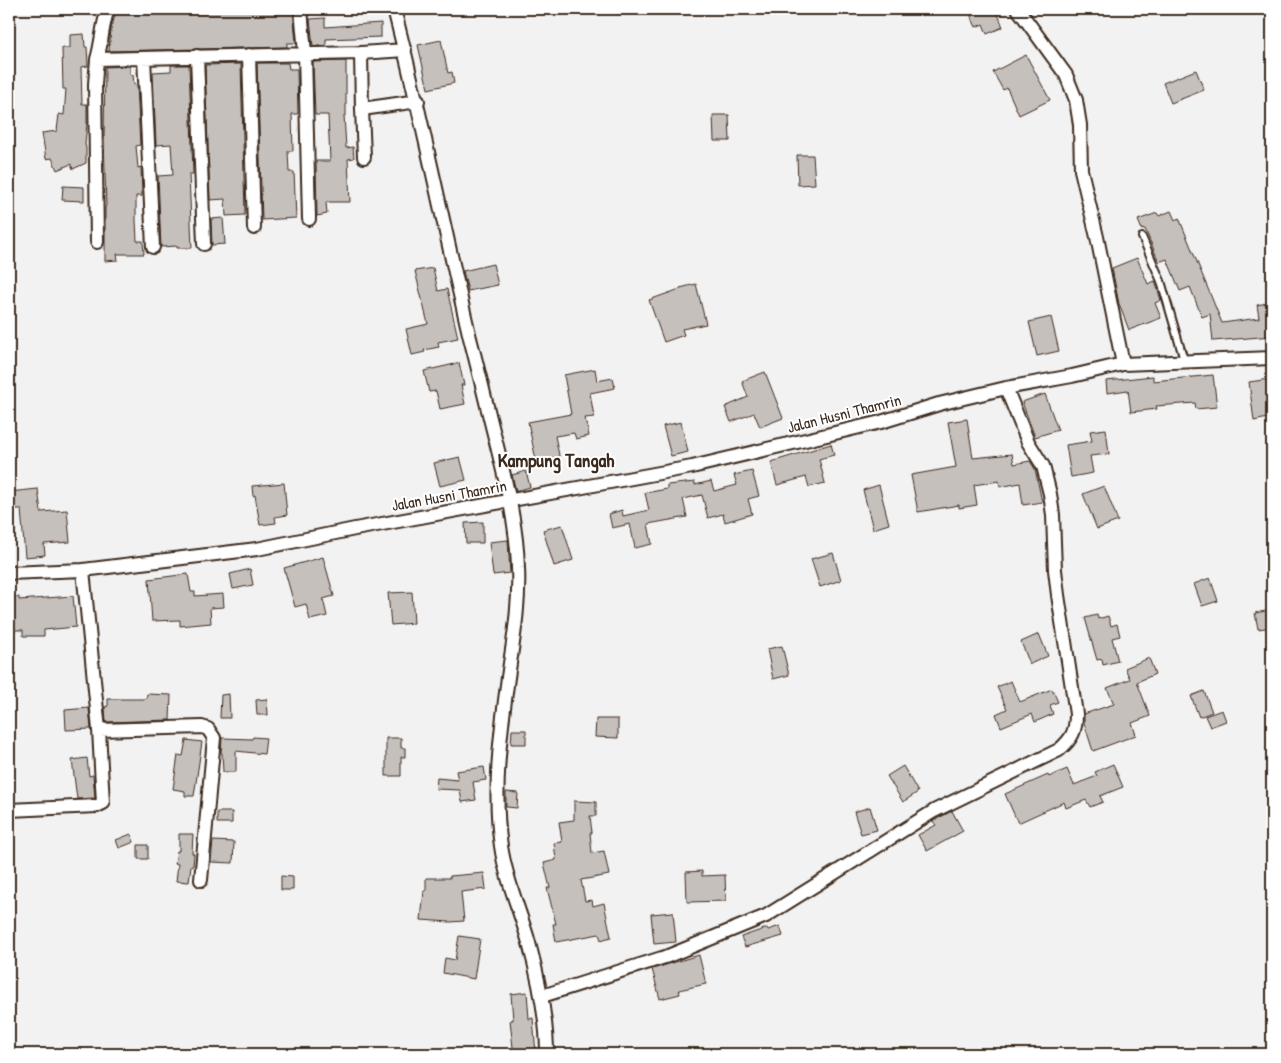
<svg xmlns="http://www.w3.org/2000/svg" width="1281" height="1063" viewBox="0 0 1281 1063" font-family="'Patrick Hand',sans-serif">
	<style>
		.building { fill: #c6c0bd; stroke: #3b2a1e }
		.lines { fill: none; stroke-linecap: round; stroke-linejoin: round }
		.lane-casing { stroke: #3b2a1e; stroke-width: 10 }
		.street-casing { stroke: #3b2a1e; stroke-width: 16 }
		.lane { stroke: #fff; stroke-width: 6 }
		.street { stroke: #fff; stroke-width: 12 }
		.labels { text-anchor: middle; stroke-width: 4; stroke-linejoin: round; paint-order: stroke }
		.street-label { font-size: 16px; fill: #3b2a1e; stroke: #fff }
		.quarter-label { font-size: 19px; font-weight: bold; fill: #3b2a1e; stroke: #fff }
	</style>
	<rect width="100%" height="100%" fill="#f3f2f2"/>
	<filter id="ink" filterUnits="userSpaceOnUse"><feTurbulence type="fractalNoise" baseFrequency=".02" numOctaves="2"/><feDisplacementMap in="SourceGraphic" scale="10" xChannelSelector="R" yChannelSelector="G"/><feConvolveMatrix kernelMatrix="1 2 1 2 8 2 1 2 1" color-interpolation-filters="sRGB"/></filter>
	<g filter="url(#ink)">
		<path class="building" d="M135,9H293L296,43H287V47L109,51L111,29L116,12L135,11Z
			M978,9H996L1003,27L987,34L983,24L976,27L969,12Z
			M325,18V27L381,23V37L326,39V46H313L310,19Z
			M84,34L85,47H87L88,66L81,67L82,104H87V123L85,144L86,148V163L73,169L71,164L57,170L52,158L46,159L42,133L57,131L59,114L64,115L66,89H63L62,48H70V35Z
			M441,40L448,73L452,72L454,83L428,89L418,45Z
			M1026,55L1050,100L1019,115L1007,88L1003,90L993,72Z
			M346,61V115H344L346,148L353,147L354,158L348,159L350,202H326L327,214L317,216L316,161H330L328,115H315L313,62Z
			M257,63H288L289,69H297L298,114H292L293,151H288L289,172H294L296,218L262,220Z
			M241,64L245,215L226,216L225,199L210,200L205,65Z
			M171,65H189L193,174H189L192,248H177V246L161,247L158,176L173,175L171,144L156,145L153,72L171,71Z
			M130,66V75H133L134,85H137L140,145L136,146L138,168L141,167L142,196H136V220L137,241H143L144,254H117L118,260L105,261V207L106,206L104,136L105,67Z
			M1196,70L1204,90L1171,103L1163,83Z
			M713,115H729L730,141H714Z
			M797,155H813L815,184L798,185Z
			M63,186L84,187V201L62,200Z
			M1171,211L1175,220L1179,218L1222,323L1259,318L1257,305L1272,302V336L1213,341L1210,314L1202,317L1190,287L1180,291L1167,259L1159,262L1145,229L1142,230L1138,220L1157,213L1159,216Z
			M223,218L225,244L212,245L211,219Z
			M1137,258L1148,284L1155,281L1161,300L1155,303L1161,318L1129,330L1119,304L1112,268Z
			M493,264L498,285L468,291L463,271Z
			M433,268L438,291L447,289L458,338L438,342L439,347L424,350L425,352L412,355L406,329L428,324L415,271Z
			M696,284L706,324L682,329L684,335L664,342L649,300L680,289V288Z
			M1051,317L1059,351L1037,356L1029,322Z
			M459,363L464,385H461L465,404L440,409L436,391L429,392L424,371Z
			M595,369L597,381L613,378L615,388L590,393L594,417L585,418L589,436L576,439L574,433L555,436L560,460L537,465L528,422L571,414L564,375Z
			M765,372L783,418L760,427L754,413L731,422L725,407L748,397L742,381Z
			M1213,375L1217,407L1196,409L1195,403L1156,406L1157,409L1131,412L1128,390L1107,393L1106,381L1153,376V381Z
			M1270,379L1272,417L1254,421L1249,382Z
			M1045,394L1058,430L1035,437L1022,402Z
			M967,419L973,458L1012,454L1014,464L1030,461L1035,469L1042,502L1023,505L1020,483L1000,487L999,481L974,485L977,505L959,508V505L918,512L911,475L956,467L948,422Z
			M681,422L688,452L671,456L663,426Z
			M1106,429L1109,454L1090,456L1093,473L1071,477L1066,445L1092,441L1090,431Z
			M831,444L834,455L819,459L825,483L809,487L806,477L777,485L771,462Z
			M460,457L466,480L440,486L434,463Z
			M526,471L530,487L516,491L512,475Z
			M752,471L759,496L748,499L752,514L725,522L723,514L708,518L702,495L683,499L687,517L648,524L652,544L635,548L630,524L612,528L609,514L622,510L623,516L649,510L645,493L667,489V485L695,482V485L711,481L714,491L737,485L734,475Z
			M284,483L287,515L275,517L276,523L260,525L255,495L253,496L252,486Z
			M879,485L889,524L873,529L863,490Z
			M1104,486L1118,521L1097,529L1083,494Z
			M38,489L41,512L67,510L70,542L44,544L45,555L25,557L21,509H9V492Z
			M483,522V543H466L465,523Z
			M562,525L573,560L554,566L543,530Z
			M508,540L510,573L493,575L489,542Z
			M833,553L841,580L820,587L811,559Z
			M323,557L334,596L323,599L327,616L310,620L306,604L295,607L284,568Z
			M250,569L253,585L233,589L230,574Z
			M188,574L191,592H195V596L223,594L224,607L210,608L211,623L180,626V620L152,621L149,579Z
			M1210,578L1218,601L1202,606L1194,584Z
			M412,592L414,623L391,625L388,593Z
			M73,596L76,627L44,630V636H23V630H9V597H19V600Z
			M1271,610L1272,627L1258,629L1255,613Z
			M1097,615L1098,619L1108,616L1111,626L1117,624L1120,636L1112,638L1118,661L1103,665L1102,659L1097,660L1085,618Z
			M1039,634L1048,656L1030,664L1021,642Z
			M782,646L789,675L773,679L767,649Z
			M1149,658L1155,674L1137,682L1150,716L1132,723L1136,735L1093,751L1084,723V714L1114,704L1107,688L1130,679L1125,668Z
			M1011,681L1020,702L1052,689L1058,702L1050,705L1053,714L1035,722L1032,714L1001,727L996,714L1007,709L997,687Z
			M1204,691L1212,712L1199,717L1191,696Z
			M147,694L171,695L170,720L106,722L105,707L108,706V699H146Z
			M229,694L230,718H220L221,695Z
			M267,699L268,715H257L256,700Z
			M89,708L91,729L66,730L65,710Z
			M1222,710L1226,721L1210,727L1205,716Z
			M596,719H618V738L595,737Z
			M512,730H526V744H511Z
			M253,737L266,738L264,754L236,751V772H223L222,753H221L222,738L252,739Z
			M386,738H401V748H405V757H401V776H386Z
			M186,740L202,742L194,796H185V791L173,789L178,755L183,756Z
			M87,758L89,776L93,775L95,798L77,799L72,760Z
			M1113,764L1123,787L1100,796L1103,802L1090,807L1086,800L1066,808L1064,802L1018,823L1005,794L1048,775L1049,777L1067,769L1074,785L1097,776L1095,772Z
			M903,766L918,792L903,802L887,776Z
			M484,767L486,780L473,782L476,800L462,802L460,790L436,789L437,778L458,780L456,771Z
			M506,792L518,793L517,808L506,807Z
			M574,801L596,802V816H590L592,833H590L592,853L604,851L609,875L581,880L585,901L592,900L593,906L604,903L611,937L601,940L599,934L556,942L553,924H556L547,888H550L544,863L556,860L554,843L562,842L559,822L574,820Z
			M870,807L877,830L861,834L854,812Z
			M952,811L963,831L927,851L918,835L936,825L933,821Z
			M217,812H232V823H217Z
			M131,834L134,842L119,848L116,840Z
			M179,834H193L192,853L194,854L193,866L191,865L189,882L176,881L178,864L175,863L177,851H179Z
			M213,841L234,842L233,863L211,862Z
			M138,845H148V859H138Z
			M702,871V876L725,875L726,901L687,902L686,872Z
			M484,873L486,889L461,892L464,921L450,922L421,920L424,891H426V878H450V876Z
			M281,876L293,877V890H281Z
			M673,912L676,942L654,944L651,914Z
			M780,926L783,936L745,947L741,937L767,928L768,930Z
			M459,936L480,939L474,979L443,973L445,958L455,960Z
			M699,955L706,984L679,990L680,994L660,999L652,969Z
			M527,992L529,1019L533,1018L536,1054H515L514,1048H513L510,1020H513L511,994Z"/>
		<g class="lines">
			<defs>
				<path id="lane" d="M1142,237L1161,281L1184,360"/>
				<path id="street" d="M301,9L305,53L309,219
					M394,9C422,118 444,228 470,338C479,372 487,407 496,442C506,483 517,525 518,568C520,608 512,646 507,685C500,737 493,794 501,846C506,881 520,910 529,943C539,980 547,1017 547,1054
					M1018,9L1066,75L1076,100L1080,125L1081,170L1097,237L1123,364L1272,358
					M361,53L405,50
					M249,55L254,228
					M197,56L204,244
					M144,58L153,247
					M97,59C102,43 102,25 108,9
					M364,157L362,109L418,101
					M97,242L95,84L97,59L361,53L362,109
					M9,573L83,570L257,549L355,529L692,467L881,422L939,404L1006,388L1072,376L1123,364
					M99,730L202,727L208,729L214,738L201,880
					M9,810L97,806L103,803L99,730L83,570
					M542,996L668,956L766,916L934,811L1059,750C1072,739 1076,731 1076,714L1058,595L1055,570L1053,515L1050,494L1043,466L1028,442L1006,388"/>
			</defs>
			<use href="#lane" class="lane-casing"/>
			<use href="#street" class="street-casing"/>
			<use href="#lane" class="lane"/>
			<use href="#street" class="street"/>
		</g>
	</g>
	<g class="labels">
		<g class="street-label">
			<text transform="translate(844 413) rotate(-14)" y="6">Jalan Husni Thamrin</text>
			<text transform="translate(449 495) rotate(-10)" y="6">Jalan Husni Thamrin</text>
		</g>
		<g class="quarter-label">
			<text x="556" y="467">Kampung Tangah</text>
		</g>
	</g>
	<rect width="1281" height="1063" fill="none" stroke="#fff" stroke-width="30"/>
	<rect x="15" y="15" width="1251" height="1033" fill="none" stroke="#3b2a1e" stroke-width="2" filter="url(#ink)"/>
</svg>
